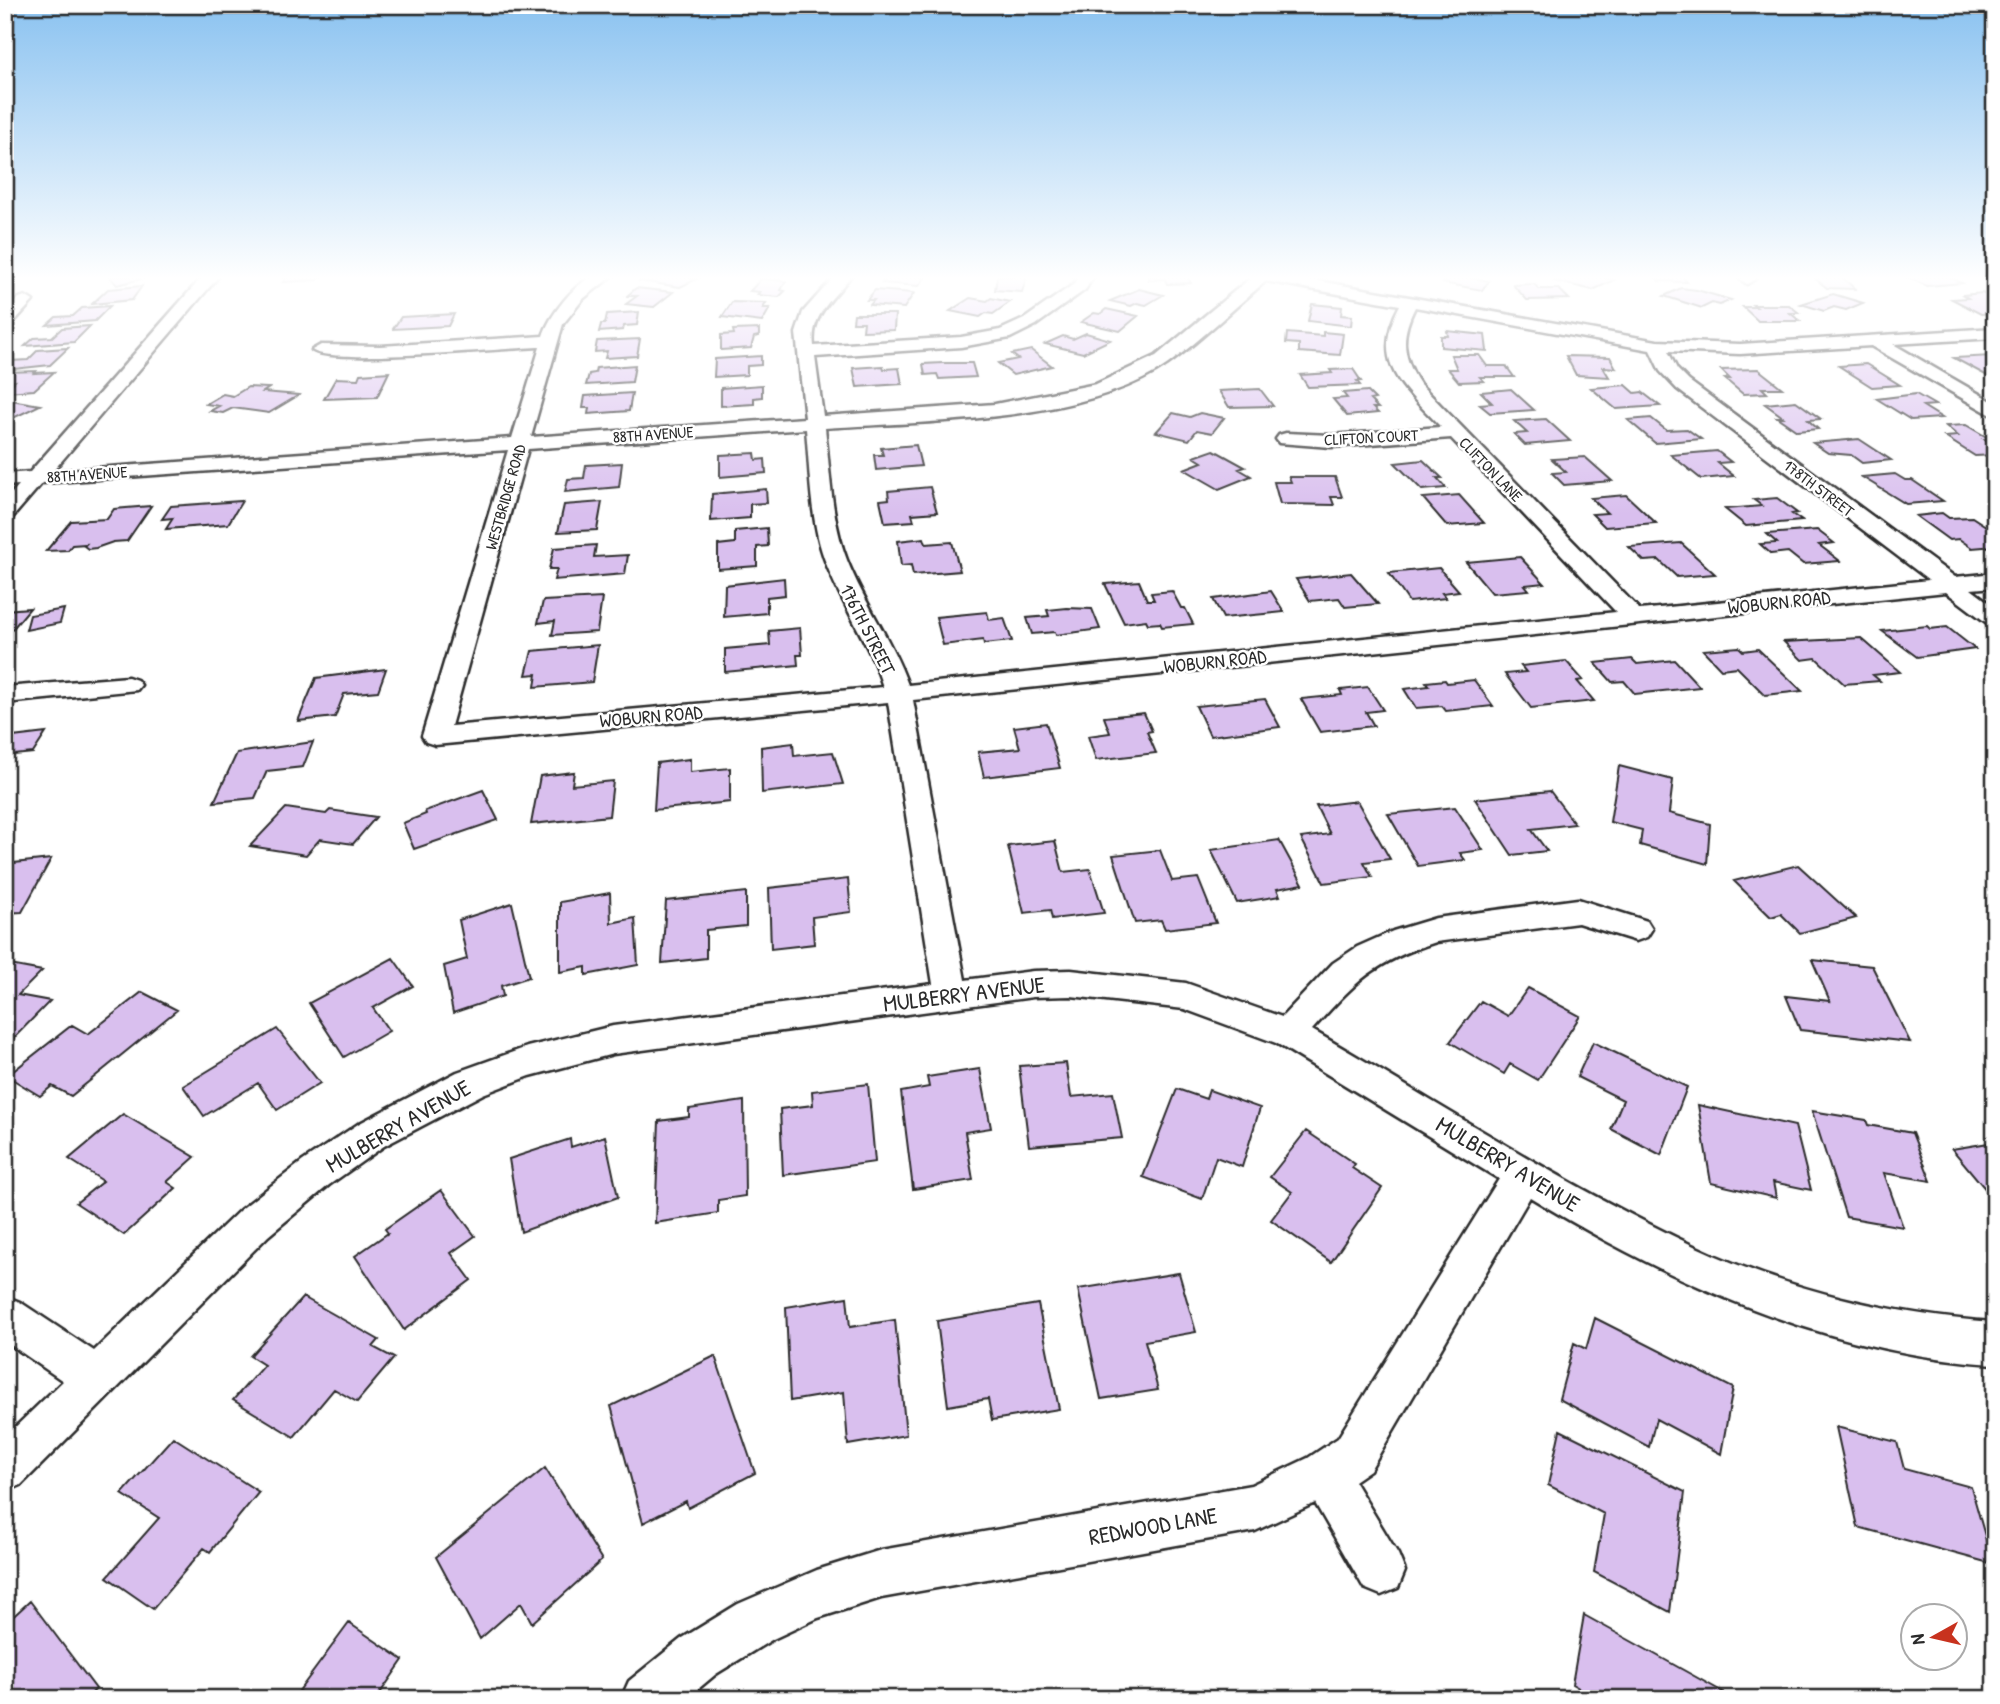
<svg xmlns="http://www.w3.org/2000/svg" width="2000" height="1704" viewBox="0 0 2000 1704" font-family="'Patrick Hand',sans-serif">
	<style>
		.building { fill: #d9bfee; stroke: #2b2b2b; stroke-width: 2 }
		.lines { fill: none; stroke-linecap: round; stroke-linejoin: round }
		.minor-casing { stroke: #2b2b2b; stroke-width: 5 }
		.minor { fill: #fff; fill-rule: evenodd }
		.labels { text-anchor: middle; stroke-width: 5; stroke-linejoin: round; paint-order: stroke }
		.far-street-label { font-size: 16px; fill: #2b2b2b; stroke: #fff }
		.street-label { font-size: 19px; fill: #2b2b2b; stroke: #fff }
		.near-street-label { font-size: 23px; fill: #2b2b2b; stroke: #fff }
	</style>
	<rect width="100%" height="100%" fill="#fff"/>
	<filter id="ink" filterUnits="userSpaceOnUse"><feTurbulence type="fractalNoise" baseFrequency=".0143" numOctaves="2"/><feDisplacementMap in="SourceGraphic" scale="14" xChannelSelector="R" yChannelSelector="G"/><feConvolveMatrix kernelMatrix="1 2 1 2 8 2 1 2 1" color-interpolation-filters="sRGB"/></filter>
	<g filter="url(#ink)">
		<path class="building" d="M109,276H138L141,279L117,285Z
			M287,276H321L318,280L283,282Z
			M651,276H697L692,278L697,279L680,287L640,281Z
			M886,276L898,277L926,276L919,286L882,283Z
			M997,276H1027L1022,292L995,290Z
			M1148,276H1187L1191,283L1167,284L1165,279L1149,280Z
			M1448,276H1461L1489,281L1482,290L1443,283Z
			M1566,276H1599L1614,280L1593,290L1554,281Z
			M1655,276H1682L1687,282L1659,281Z
			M1812,276H1841L1855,289L1827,288Z
			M1905,276H1948L1962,283L1927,286Z
			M761,279L786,281L781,290L785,291L779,297L757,295L760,292L750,291Z
			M1534,284L1539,289H1559L1569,299L1527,300L1513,285Z
			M142,286L132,300L92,304L108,289Z
			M636,288L673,292L654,307L626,304L637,296H627Z
			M1681,288L1697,290L1731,300L1720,305L1712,303L1702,308L1664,296Z
			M1139,289L1163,295L1146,305L1137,303L1131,306L1110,301Z
			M875,290L914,293L904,308L870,305L874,300H867Z
			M1982,293L1995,299V313L1981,314L1952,299L1968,298L1963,295Z
			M1833,294L1863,303L1846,310L1834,307L1824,311L1801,304Z
			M970,298L987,301L991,298L1010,302L993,314L986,313L980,317L950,311Z
			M732,302L766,303L763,308H770L762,322L722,317Z
			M1312,304L1342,307L1341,315L1352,316L1351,326L1308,321Z
			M1753,305H1789L1799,313H1790L1800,321H1758L1743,307H1756Z
			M110,306L95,321L47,325L56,317L73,316L82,308Z
			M1106,309L1138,316L1120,331L1081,322L1094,313L1100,314Z
			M639,312L637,325L624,326L623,330L599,332L601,324H605L607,314Z
			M454,314L448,326L393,329L401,317Z
			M854,314H895L894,330L863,331L864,322H853Z
			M90,326L74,342L25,346L34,338L52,337L62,328Z
			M759,329V336L754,337L751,348L721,350V335L734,334L733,330Z
			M1447,331L1485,335L1487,351L1441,347V336H1448Z
			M1323,332L1343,334L1340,355L1299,352V344L1286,343L1287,333L1323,336Z
			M1086,333L1110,340L1083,353L1045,344L1063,336L1073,339Z
			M640,339L637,356L605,358L607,351L595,352L597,341Z
			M68,348L50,365L5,370V365L10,361L28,360L38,350Z
			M1031,350L1052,366L1013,375L998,363L1018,359L1012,354Z
			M1451,355H1479L1487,366H1506L1514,377H1480L1484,381L1459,382L1448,369H1457Z
			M761,356V365L747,366V375L714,377L715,359Z
			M1566,356L1610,357L1616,368L1603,367L1609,377L1576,375Z
			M1992,356L1995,357V380L1954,358Z
			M943,363H972L976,377L939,379L937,374L925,375L923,364Z
			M1866,364L1900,385L1872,387L1839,366Z
			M635,365L632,382L586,385L589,374L595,373L596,368Z
			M883,366L884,369L899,368L902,384L857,387L853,368Z
			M1353,369L1361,381H1357L1360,385L1308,387L1300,375L1332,373L1330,370Z
			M1758,369L1782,388H1762L1767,393L1743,394L1725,379H1730L1721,370Z
			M7,372L36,371L34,373L54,372L34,390L5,392L15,381L5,382Z
			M389,372L377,397L324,399L336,378L358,379L360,374Z
			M762,385V397L754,398V404L721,406V388Z
			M1626,385L1635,393L1642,392L1660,406L1616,409L1591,388Z
			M248,387L269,388L263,392L299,395L269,413L233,408L223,413L210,411L219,406L206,404L223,394L233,396Z
			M1260,389L1273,406L1229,407L1219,391Z
			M1511,389L1534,410L1490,413L1479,404L1492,403L1481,392Z
			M1367,391L1375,399L1370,400L1378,408H1373L1378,413L1347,416L1333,399L1347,398L1343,393Z
			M632,393L629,411L588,414L589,408H583L585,396Z
			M1916,394L1935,405L1923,406L1942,418L1911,420L1877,399Z
			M5,399L40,405L5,422Z
			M1796,401L1821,419L1808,420L1818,429L1797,431L1777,417H1783L1765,404Z
			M1173,413L1190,417L1200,413L1224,418L1212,433L1197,430L1189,440L1156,432Z
			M1651,418L1666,430L1687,429L1701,439L1655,443L1628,420Z
			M1546,419L1570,441L1525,445L1514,434L1527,433L1514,421Z
			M1966,425L1990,439H1984L1995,446V455L1975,456L1945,437L1958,436L1946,426Z
			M1859,439L1891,460L1862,463L1851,455L1828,453L1813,443Z
			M916,445L921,466L876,470L874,455H883L881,448Z
			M1214,450L1245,467L1239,469L1251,476L1219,489L1184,469L1202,462L1194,457Z
			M1717,451L1731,462L1718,463L1734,476L1701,479L1671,455Z
			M755,453L756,460L765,459L766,473L720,477V455Z
			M1585,457L1612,481L1564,485L1552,473L1566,472L1552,459Z
			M1423,460L1442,478H1437L1446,488L1422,490L1395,463Z
			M622,463L619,487L565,492L568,479L584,478L586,465Z
			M1895,474L1905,480H1912L1943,501L1906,504L1862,477Z
			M1289,477H1335L1342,497H1331L1334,505L1280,504L1274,482H1291Z
			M930,487L937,512L912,514L914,521L885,523L880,500L889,499L888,491Z
			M766,489L767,503L750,504V518L711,521L712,494Z
			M1459,495L1484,523L1447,526L1423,498Z
			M1626,495L1656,523L1605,527L1592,514L1607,513L1591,498Z
			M1777,498L1797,513L1792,514L1802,521L1746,526L1725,509L1762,506L1754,500Z
			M242,501L228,524L166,529L173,518L162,519L171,506Z
			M602,502L597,530L558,532L564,505Z
			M151,506L127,541L113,542L96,548L88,549L84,546L86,544L72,545L68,550L46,551L71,521L107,519L114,509Z
			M1942,513L1949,518L1972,517L1995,532V546L1972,548L1959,539L1949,540L1916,516Z
			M767,528L768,546L757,547V566L718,569V545L735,543V531Z
			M1817,530L1834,543L1819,545L1840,561L1803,564L1788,552L1771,554L1760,544L1777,543L1767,534Z
			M924,538L926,544L952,542L960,571L913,575L911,565L901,566L898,541Z
			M1681,543L1715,574L1677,577L1659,560L1644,561L1629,547Z
			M596,545L594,557L628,555L625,574L554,580L557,569H549L554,548Z
			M1520,557L1544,583L1525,585L1529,590L1492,593L1466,562Z
			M1439,568L1459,591L1442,593L1446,598L1409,602L1389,573Z
			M1351,573L1378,604L1345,607L1339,598L1310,601L1296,579Z
			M784,578L785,595L767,597V613L724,617L725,585Z
			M1139,581L1147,600H1154L1151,593L1172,591L1181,608H1185L1193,624L1162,627L1160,623L1148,624L1146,620L1124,623L1105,584Z
			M1271,591L1284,612L1223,618L1213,599Z
			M602,598L597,632L552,635L555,621L538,623L543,601Z
			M30,608L5,638V610Z
			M1067,608L1092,609L1100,629L1056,635L1055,632L1032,634L1027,618L1049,616L1047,610Z
			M64,609L60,623L26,630L30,615Z
			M987,612L989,620L1004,618L1012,641L984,644L983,640L943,645L936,617Z
			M1927,626L1930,629L1947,627L1975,649L1917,657L1882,631Z
			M800,628L802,655H797L798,665L725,672V649L770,645L769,631Z
			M1861,638L1900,672L1873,675L1880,681L1844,684L1816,658L1802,660L1784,642Z
			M598,645L592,682L535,687L537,674L526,675L532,651Z
			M1739,647L1743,651L1758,649L1802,691L1765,695L1737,667L1721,669L1703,650Z
			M1632,659L1637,664L1675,660L1700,687L1635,694L1624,681L1612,682L1595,663Z
			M1566,661L1583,680L1577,681L1594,701L1531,708L1505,674L1526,672L1521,666Z
			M386,669L378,691L344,694L335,717L298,721L316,678Z
			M1445,680L1447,683L1474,680L1493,706L1446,711L1442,706L1416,708L1404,689L1429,686L1426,682Z
			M1368,687L1383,710L1366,712L1374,726L1320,732L1301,699L1342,695L1340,690Z
			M1265,699L1280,727L1210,736L1196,706Z
			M1144,713L1152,731L1147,732L1156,753L1096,760L1088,736L1110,733L1104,717Z
			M1046,723L1060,768L984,777L978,752L1020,748L1014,727Z
			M46,733L33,753L5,756V738Z
			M313,742L303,767L267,771L255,798L214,802L237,753Z
			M793,743L794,756L833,752L843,784L762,793L761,747Z
			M690,759V772L730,768V802L654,810L657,763Z
			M1619,766L1673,780L1669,813L1710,824L1707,864L1640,845L1642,830L1610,822Z
			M574,772L572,785L613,781L609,816L531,824L540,776Z
			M483,790L498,820L414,849L403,823L426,814L425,811Z
			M1550,791L1575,824L1531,829L1547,851L1512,855L1475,799Z
			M1357,801L1390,859L1364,862L1372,877L1324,883L1301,838L1330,834L1316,806Z
			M1455,807L1483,850L1460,853L1465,860L1418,866L1388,814Z
			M286,808L326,814L330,810L376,817L353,844L320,839L306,855L250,846Z
			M1279,840L1303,884L1277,889L1280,896L1237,903L1211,850Z
			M1055,841L1063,872L1090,869L1104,913L1052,919L1050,910L1024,913L1008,846Z
			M1160,850L1172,881L1198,878L1216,923L1165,929L1161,920L1135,923L1113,855Z
			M51,859L22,912L5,913V864Z
			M1798,865L1856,918L1800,933L1781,914L1771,917L1734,881Z
			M848,879L851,912L812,917L814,944L771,949L769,888Z
			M746,892V926L706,930V958L662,963L666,901Z
			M610,893L611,923L635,918L638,965L586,975V967L560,972V902Z
			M512,903L529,977L501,986L503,996L453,1013L444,966L467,959L459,920Z
			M393,958L413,986L373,1008L389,1031L344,1057L309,1003Z
			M1812,960L1872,966L1910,1042L1800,1030L1786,996L1830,1001Z
			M10,965L42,971L18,995L50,1001L5,1047V970Z
			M1528,988L1580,1016L1538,1080L1510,1064L1504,1074L1450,1042L1481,1001L1508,1016Z
			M142,992L177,1010L71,1096L52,1086L40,1096L7,1076L72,1025L88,1034Z
			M277,1029L320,1083L277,1110L258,1083L204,1116L183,1086Z
			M1593,1042L1687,1087L1661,1155L1611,1129L1623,1100L1577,1077Z
			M1066,1063L1071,1097L1113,1093L1122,1138L1029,1146L1019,1066Z
			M980,1069L991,1128L965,1132L973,1180L913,1189L901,1092L929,1087L927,1077Z
			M868,1084L875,1162L783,1175L780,1109L813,1105L812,1091Z
			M1177,1089L1206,1099L1209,1090L1260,1108L1242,1167L1216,1157L1202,1199L1143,1177Z
			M744,1101L745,1196L718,1200V1213L655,1223L659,1121L689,1117V1109Z
			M1698,1105L1795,1126L1811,1190L1773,1182L1776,1198L1711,1183Z
			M1812,1111L1866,1120L1868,1125L1912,1133L1931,1181L1884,1173L1903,1227L1846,1217Z
			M123,1114L195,1157L167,1182L176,1188L124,1235L76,1203L103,1181L69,1159Z
			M1306,1131L1355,1164L1352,1168L1382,1188L1331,1262L1271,1220L1292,1192L1270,1177Z
			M605,1136L618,1197L521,1232L509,1159L570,1139L571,1147Z
			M1995,1142V1197H1992L1952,1149Z
			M441,1190L475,1236L451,1253L471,1280L404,1330L355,1256L388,1233L385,1229Z
			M1179,1273L1196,1332L1145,1341L1158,1390L1101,1399L1078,1289Z
			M303,1297L379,1340L373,1347L394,1358L357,1402L334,1389L294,1437L233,1400L264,1365L250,1356Z
			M847,1297L850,1327L895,1320L906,1435L848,1445L844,1392L790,1401L786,1307Z
			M1038,1304L1059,1409L992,1420L988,1399L948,1406L937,1321Z
			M1595,1318L1733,1388L1721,1454L1656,1419L1649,1447L1559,1399L1574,1343L1586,1349Z
			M715,1356L755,1473L688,1508L686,1501L643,1523L611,1406Z
			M1836,1427L1897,1442L1904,1469L1971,1487L1993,1564L1858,1527Z
			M1560,1430L1685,1492L1670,1612L1594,1572L1604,1514L1548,1485Z
			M173,1437L259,1492L210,1552L204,1548L153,1609L107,1577L159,1518L122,1494Z
			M545,1468L602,1560L532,1623L521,1603L480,1639L436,1557Z
			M30,1601L96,1689L86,1699H5V1624Z
			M1584,1615L1723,1692V1699H1598L1572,1684Z
			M349,1623L403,1660L376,1699H293Z"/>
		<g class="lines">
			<defs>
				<path id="minor" d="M203,276H219L53,471L512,438L540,347C509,348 326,365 312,350L321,345L380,346L543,336C549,317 574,283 594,276C599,275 607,276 612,276L583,299L563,324L531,437L805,418L796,333L803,312L835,276H851C833,299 810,315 814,346L961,337L1000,330L1024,319L1074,284L1078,276H1094L1085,290L1036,325L1010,338L961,347L815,357L823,416L995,404L1096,384L1156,356L1253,276H1291L1657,341L1740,344L1995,328V338L1893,344L1995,403V417L1871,346L1740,354L1668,351L1677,369L1689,381L1955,577L1995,573V587L1971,589L1995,607V625L1987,623L1946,592L913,700L965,980L1033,971L1071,970L1186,983L1282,1017L1333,963L1357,947L1393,931L1436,918L1578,899L1647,921L1652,929L1647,937L1636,941L1578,923L1436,942C1373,962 1355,982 1312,1030C1438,1103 1562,1184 1694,1246C1785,1289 1895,1316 1995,1322V1364C1829,1354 1671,1283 1530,1197L1370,1470L1354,1481L1398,1554L1405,1571L1398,1588L1381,1595L1364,1588L1315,1503L1255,1531L881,1598L818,1618L773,1639L716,1674L686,1699H621L629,1681L681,1639L738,1604L817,1570L881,1550L1251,1485L1308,1458L1338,1438L1499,1179L1276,1043L1184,1009L1071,996L1033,997L613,1054L530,1076L483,1094L384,1146L329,1185L268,1236L21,1485L5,1492V1437L63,1381L5,1341V1296L20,1302L94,1351L240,1210L303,1161L358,1124L457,1072L527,1047L613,1026L933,984L888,702L435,745L426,742L422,736L508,450L42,483L12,518L5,520V501L19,485L5,486V474L30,472ZM1266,281L1400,305C1369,363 1403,387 1441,427L1331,435L1286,433L1279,435L1276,439L1279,443L1331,447L1451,438L1616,612L908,685C892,640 864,603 847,560C831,519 830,471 825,428C925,421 1084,423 1168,364C1202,339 1234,308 1266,281ZM1415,307L1650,350L1660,371L1677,389L1929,580L1640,610L1420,384C1402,357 1400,336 1415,307ZM806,429C810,471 810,518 824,558C840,603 869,641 883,687L451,726L528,449Z
					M1736,276H1753L1755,279L1747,284Z
					M1983,276H1995V282Z
					M25,296L33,301L11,325L5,327V312L19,298Z
					M128,677L137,680L141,685L137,690L5,703V687Z"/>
			</defs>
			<use href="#minor" class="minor-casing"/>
			<use href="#minor" class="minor"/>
		</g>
	</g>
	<linearGradient id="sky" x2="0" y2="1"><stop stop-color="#8ac2f0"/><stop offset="0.54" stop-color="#fff"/><stop offset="1" stop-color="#fff" stop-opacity="0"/></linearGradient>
	<rect width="2000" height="515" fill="url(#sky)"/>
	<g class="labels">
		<g class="far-street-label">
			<text transform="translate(653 434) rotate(-4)" y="6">88TH AVENUE</text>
			<text transform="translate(1371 437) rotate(-3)" y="6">CLIFTON COURT</text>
			<text transform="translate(1491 469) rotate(46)" y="6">CLIFTON LANE</text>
			<text transform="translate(87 474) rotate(-4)" y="6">88TH AVENUE</text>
			<text transform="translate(1819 488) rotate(37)" y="6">178TH STREET</text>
			<text transform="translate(505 497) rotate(-74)" y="6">WESTBRIDGE ROAD</text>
		</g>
		<g class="street-label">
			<text transform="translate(1779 602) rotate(-6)" y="7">WOBURN ROAD</text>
			<text transform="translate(868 629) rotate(63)" y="7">176TH STREET</text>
			<text transform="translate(1215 661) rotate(-6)" y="7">WOBURN ROAD</text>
			<text transform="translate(651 716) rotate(-5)" y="7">WOBURN ROAD</text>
		</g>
		<g class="near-street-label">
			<text transform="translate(964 994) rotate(-7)" y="8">MULBERRY AVENUE</text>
			<text transform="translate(398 1126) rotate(-30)" y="8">MULBERRY AVENUE</text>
			<text transform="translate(1508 1164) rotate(31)" y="8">MULBERRY AVENUE</text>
			<text transform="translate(1153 1526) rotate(-10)" y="8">REDWOOD LANE</text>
		</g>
	</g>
	<rect width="2000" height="1704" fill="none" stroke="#fff" stroke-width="28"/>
	<rect x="14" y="14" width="1972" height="1676" fill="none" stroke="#2b2b2b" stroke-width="2.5" filter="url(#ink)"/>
	<g transform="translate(1934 1637) rotate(262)"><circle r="33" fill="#ffffff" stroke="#aaaaaa" stroke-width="2"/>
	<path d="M0-5L12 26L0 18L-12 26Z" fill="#c8321e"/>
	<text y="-10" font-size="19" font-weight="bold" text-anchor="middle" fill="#2b2b2b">N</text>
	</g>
</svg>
